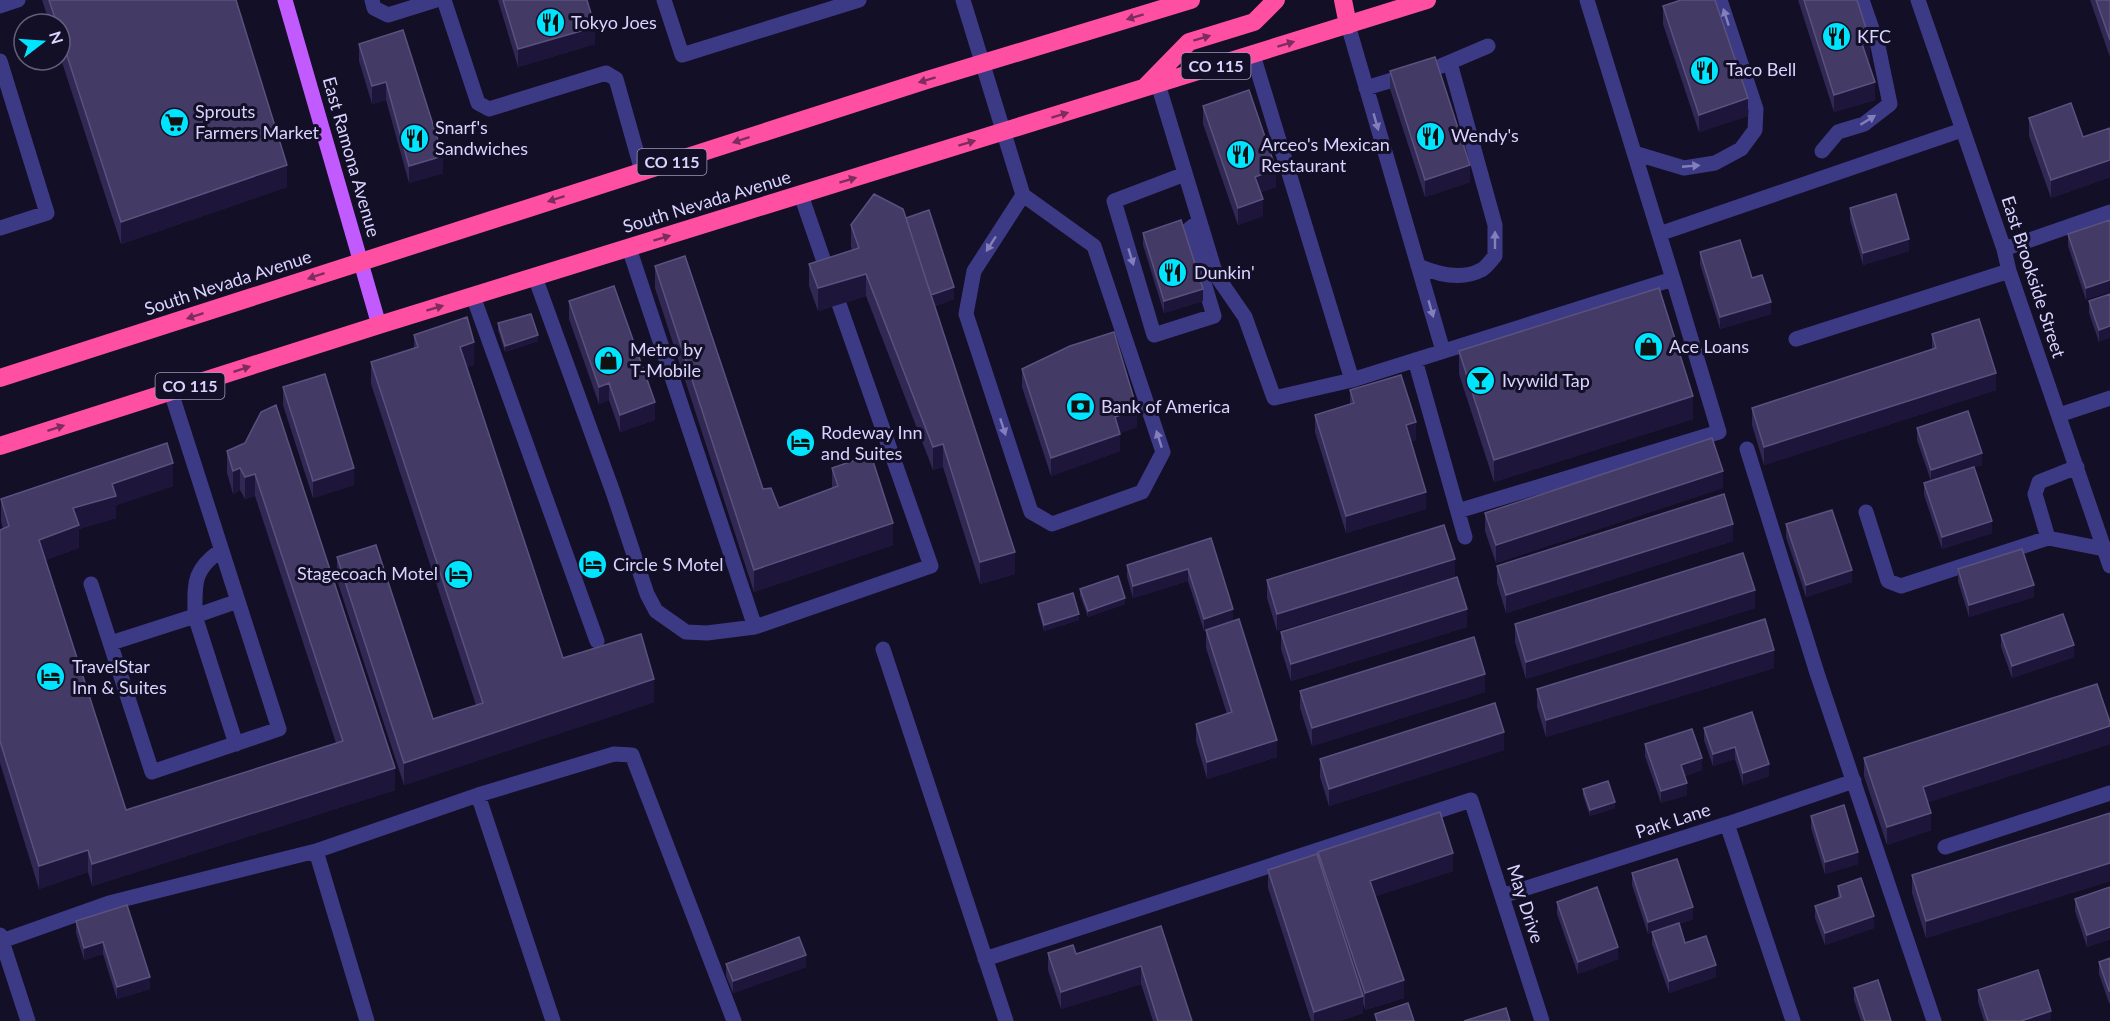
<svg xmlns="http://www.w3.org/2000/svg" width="2110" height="1021" viewBox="0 0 2110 1021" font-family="Lato,sans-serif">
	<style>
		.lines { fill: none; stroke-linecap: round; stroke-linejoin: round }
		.minor { stroke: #3d3a85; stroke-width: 15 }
		.major { stroke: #c25bff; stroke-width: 15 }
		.highway { stroke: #ff4fa3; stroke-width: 18 }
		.wall { fill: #312854 }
		.shaded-wall { fill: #1d163a }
		.building { fill: #433a66; stroke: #5a527e; stroke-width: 1.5 }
		.oneway { fill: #7d2c5e }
		.oneway2 { fill: #837fbc }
		.labels { text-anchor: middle; stroke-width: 6; stroke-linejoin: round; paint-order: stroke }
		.shield { fill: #130f26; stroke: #9e99be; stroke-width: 1.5 }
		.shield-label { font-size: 16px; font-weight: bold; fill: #d9d4ff }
		.poi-label { font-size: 18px; fill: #d9d4ff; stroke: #130f26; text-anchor: start }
		.street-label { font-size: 18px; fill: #d9d4ff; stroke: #130f26 }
	</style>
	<rect width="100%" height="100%" fill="#130f26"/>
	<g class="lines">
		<path class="minor" d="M372,0L374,8L388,15L436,0
			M444,0L478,103L489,109L606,73L616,79L642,171
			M664,0L682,55L859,0
			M963,0L1023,195L1094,246L1163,452L1142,492L1052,524L1031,512L966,314L974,271L1023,195
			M1918,0L2004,249L2009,271L2110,566
			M0,6L18,0
			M1348,25L1443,351
			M1253,55L1352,380L1673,279L1587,0
			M0,61L47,213L0,228
			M1441,66L1488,46
			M1158,84L1216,275L1245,317L1274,398L1352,380
			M1366,88L1409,75
			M1822,151L1838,132L1864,124L1890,104L1878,46L1862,0
			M1634,153L1684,168L1715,163L1741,149L1755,130L1756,109L1720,0
			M1185,174L1114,201L1154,335L1214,316L1188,230L1199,221
			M801,195L830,279
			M1659,234L1962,130
			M629,248L755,627L931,566L839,304
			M2004,249L2110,212
			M1418,266C1437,274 1461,281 1481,270C1486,268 1491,260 1495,256V225L1450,63
			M535,277L613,492L647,594L656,611L686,632L707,633L755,627
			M473,296L597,641
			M1796,339L2009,271
			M1415,360L1465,537
			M2059,415L2110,398
			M1747,449L1817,673L1934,1021
			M1458,511L1719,432L1673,279
			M1866,512L1888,581L1901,586L2048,538L2104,549
			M2048,538L2035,494L2039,482L2077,467
			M91,584L152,772L279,729L171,392
			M111,643L195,616C195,583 192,571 221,550
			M883,649L1006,1021
			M236,744L195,616L238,601
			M478,795L553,1021
			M1727,824L1854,781
			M1945,847L2110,793
			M316,851L367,1021
			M1502,896L1727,824L1793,1021
			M0,935L28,1021
			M2,941L109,903L316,851L478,795L614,754L632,755L734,1021
			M985,959L1471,800L1542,1021"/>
		<path class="major" d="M285,0L379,325"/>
		<path class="highway" d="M1343,0L1348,25
			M1144,88L1189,42L1254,22L1276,0
			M0,378L927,80L1191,0
			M0,446L379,325L1427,0"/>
	</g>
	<path class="wall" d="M42,0H236L287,187L121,244L60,56V24H50Z
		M498,0H587L595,44L518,67Z
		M1798,0H1857L1870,59L1868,60L1875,100L1834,112Z
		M2090,0H2110V57Z
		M1663,6L1748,116L1699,132L1663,24Z
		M403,30L443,173L409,183L386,100L372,104L359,61V44Z
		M1390,71L1470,182L1425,197L1390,89Z
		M1203,106L1276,187L1261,192L1263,216L1238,225L1203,124Z
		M2029,118L2083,137L2110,128V177L2051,198L2029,136Z
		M1850,208L1909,251L1863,265L1850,220Z
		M906,218L954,299L935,306L1015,574L980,584L943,467L933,470L866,296L818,311L809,286V264L852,250L851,247V225Z
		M2110,220L2086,300L2068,246V234Z
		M1143,233L1203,301L1164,313L1143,245Z
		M1700,252L1752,278L1771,314L1720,329L1700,264Z
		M655,266L763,489L779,508L832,488V468L893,545L754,592L655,288Z
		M2110,294L2099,342L2089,313V301Z
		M569,301L655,420L620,432L609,400L599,404L569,319Z
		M498,323L538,341L505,352L498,330Z
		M1932,334L1996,390L1764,465L1752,425V408L1932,349Z
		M414,335L474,365L466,367L563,658L654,702L404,785L337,580V557L433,719L476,705L371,384V362L414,348Z
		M1459,351L1693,419L1494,482L1459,374Z
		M1022,369L1137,427L1120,433V451L1051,476L1022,387Z
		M283,387L354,485L313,498L283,405Z
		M1350,390L1416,440L1410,441L1426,509L1346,533L1315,432V415L1350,404Z
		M1917,428L1982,465L1974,467L1992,533L1942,549L1924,495V483L1931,481L1917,440Z
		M245,443L395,790L92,886L88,872L39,889L0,763V530L3,529L1,521V499L173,486L116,505V518L79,529V548L45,560L126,810L336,743L255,496L245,499L240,490L233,494L227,473V451Z
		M1723,488L1496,563L1485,531V513Z
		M1786,524L1852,582L1806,597L1786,537Z
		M1211,538L1233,621L1277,757L1207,779L1196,741V724L1227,714L1206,648V630L1204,631L1188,581L1133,598L1127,577V565Z
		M1733,541L1506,613L1497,583V566Z
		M1958,569L2034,597L1969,617L1958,581Z
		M1455,576L1277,631L1267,598V580Z
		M1080,589L1125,604L1088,617L1080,595Z
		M1038,604L1079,620L1044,631L1038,610Z
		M1755,608L1526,679L1515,642V624Z
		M1467,627L1291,681L1281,649V632Z
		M2001,635L2074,657L2012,678L2001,647Z
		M1774,668L1546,737L1537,707V689Z
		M1300,691L1485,692L1312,746L1300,708Z
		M1752,712L1769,776L1743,785L1735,759L1713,766L1704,740V728Z
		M1645,744L1702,770L1685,776L1687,795L1661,803L1645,756Z
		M2110,744L1928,802L1931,830L1887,845L1864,776V758Z
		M1504,750L1329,806L1320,777V759Z
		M1583,789L1615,808L1590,816L1583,795Z
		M2110,813V881L1926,938L1912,893V875Z
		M1811,816L1858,864L1825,874L1811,828Z
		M1318,852L1453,871L1376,896L1404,998L1365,1010L1363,1003V1013L1339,1021H1311L1268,888V870L1318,859Z
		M1632,873L1693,919L1679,924L1685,943L1716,977L1669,993L1652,944V932L1648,934L1632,885Z
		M1838,886L1874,928L1825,945L1815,918V906L1838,898Z
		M2110,887V939L2087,947L2075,911V899Z
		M1557,902L1618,959L1578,974L1557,914Z
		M127,905L150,989L117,999L103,954L84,960L76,933V921Z
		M1161,926L1192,1021H1153L1141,984L1061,1009L1048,970V953L1076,954Z
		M2110,958V1003H2109L2099,974V962Z
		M726,964L806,967L733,993L726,976Z
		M1854,988L1891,1021H1861L1854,1000Z
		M1978,990L2051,1021H1984L1978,1002Z"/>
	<path class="shaded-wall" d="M595,27V44L518,67V49Z
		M1870,41V59L1862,61V44Z
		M386,82V100L372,104V86Z
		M1875,82V100L1834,112V95Z
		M1748,98V116L1699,132V115Z
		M443,156V173L409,183V166Z
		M2110,160V177L2051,198V180Z
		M287,165V187L121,244V222Z
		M1470,165V182L1425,197V180Z
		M1276,169V187L1255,194V177Z
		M1263,199V216L1238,225V208Z
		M1909,239V251L1863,265V253Z
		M866,274V296L818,311V288Z
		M2110,280V292L2086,300V288Z
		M954,287V299L929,308V295Z
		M1203,289V301L1164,313V301Z
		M1771,302V314L1720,329V317Z
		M2110,326V338L2099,342V330Z
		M538,335V341L505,352V346Z
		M474,342V365L460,369V347Z
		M1996,373V390L1764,465V447Z
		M609,383V400L599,404V387Z
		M1693,396V419L1494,482V460Z
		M655,402V420L620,432V415Z
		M1137,409V427L1115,435V417Z
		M1416,422V440L1406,443V425Z
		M1120,434V451L1051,476V458Z
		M943,444V467L933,470V447Z
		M1982,453V465L1931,482V470Z
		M173,463V486L116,505V518L79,529V548L39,562V540L73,508L112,484Z
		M240,468V490L233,494V471Z
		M354,468V485L313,498V481Z
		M1723,471V488L1496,563V545Z
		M255,474V496L245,499V477Z
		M1426,492V509L1346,533V516Z
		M1992,521V533L1942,549V537Z
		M893,523V545L754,592V570Z
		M1733,524V541L1506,613V595Z
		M1015,552V574L980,584V562Z
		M1455,559V576L1277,631V614Z
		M1188,569V581L1133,598V586Z
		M1852,570V582L1806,597V585Z
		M2034,585V597L1969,617V605Z
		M1755,590V608L1526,679V662Z
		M1125,598V604L1088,617V611Z
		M1233,609V621L1204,631V619Z
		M1467,609V627L1291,681V664Z
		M1079,614V620L1044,631V625Z
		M2074,645V657L2012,678V666Z
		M1774,650V668L1546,737V720Z
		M1485,674V692L1312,746V728Z
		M654,679V702L404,785V763Z
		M2110,726V744L1923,804V787Z
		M1504,732V750L1329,806V789Z
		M1277,740V757L1207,779V762Z
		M1735,747V759L1713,766V754Z
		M1702,758V770L1681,777V765Z
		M1769,764V776L1743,785V773Z
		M395,768V790L92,886V864Z
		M1687,783V795L1661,803V791Z
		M1615,802V808L1590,816V810Z
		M1931,813V830L1887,845V827Z
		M88,850V872L39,889V866Z
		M1858,852V864L1825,874V862Z
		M1453,853V871L1370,898V881Z
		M2110,863V881L1926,938V921Z
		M1693,907V919L1648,934V922Z
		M1874,916V928L1825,945V933Z
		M2110,927V939L2087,947V935Z
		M103,942V954L84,960V948Z
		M1618,947V959L1578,974V962Z
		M806,955V967L733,993V981Z
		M1716,965V977L1669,993V981Z
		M1141,966V984L1061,1009V992Z
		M150,977V989L117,999V987Z
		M1404,980V998L1365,1010V993Z
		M1363,996V1013L1339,1021H1314V1012Z
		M2051,1011V1021H2021Z"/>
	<path class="building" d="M49,0H236L287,165L121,222L60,34V24H57Z
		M503,0H587L595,27L518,49Z
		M1681,0H1715L1748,98L1699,115L1663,6Z
		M1804,0H1857L1870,41L1862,44L1875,82L1834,95Z
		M2096,0H2110V40Z
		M403,30L443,156L409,166L386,82L372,86L359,44Z
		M1435,57L1470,165L1425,180L1390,71Z
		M1249,90L1276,169L1255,177L1263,199L1238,208L1203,106Z
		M2071,103L2083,137L2110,128V160L2051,180L2029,118Z
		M874,194L903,209L1015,552L980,562L943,444L933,447L866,274L818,288L809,264L859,248L851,225Z
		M1896,194L1909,239L1863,253L1850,208Z
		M929,210L954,287L931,295L906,218Z
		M1181,220L1203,289L1164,301L1143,233Z
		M2110,220V280L2086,288L2068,234Z
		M1740,240L1752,278L1762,275L1771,302L1720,317L1700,252Z
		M685,256L763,489L771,488L779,508L838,486L832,468L871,455L893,523L754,570L655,266Z
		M614,286L655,402L620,415L609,383L599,387L569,301Z
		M1659,288L1693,396L1494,460L1459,351Z
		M2110,294V326L2099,330L2089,301Z
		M531,314L538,335L505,346L498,323Z
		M467,317L474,342L460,347L563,658L641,634L654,679L404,763L337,557L376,545L433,719L483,703L371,362L418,347L414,335Z
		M1979,319L1996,373L1764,447L1752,408L1936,348L1932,334Z
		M1114,332L1137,409L1115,417L1120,434L1051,458L1022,369L1070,346Z
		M325,374L354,468L313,481L283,387Z
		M1401,375L1416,422L1406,425L1426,492L1346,516L1315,415L1354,403L1350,390Z
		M276,405L395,768L92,864L88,850L39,866L0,741V530L9,526L1,499L167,443L173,463L112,484L116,496L73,508L79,525L39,540L126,810L343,741L255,474L245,477L240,468L233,471L227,451L245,443L261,412Z
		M1968,411L1982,453L1931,470L1917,428Z
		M1712,438L1723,471L1496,545L1485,513Z
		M1974,467L1992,521L1942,537L1924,483Z
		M1724,494L1733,524L1506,595L1497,566Z
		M1832,510L1852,570L1806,585L1786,524Z
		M1444,525L1455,559L1277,614L1267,580Z
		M1211,538L1233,609L1204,619L1188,569L1133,586L1127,565Z
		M2022,549L2034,585L1969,605L1958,569Z
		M1743,553L1755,590L1526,662L1515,624Z
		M1118,576L1125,598L1088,611L1080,589Z
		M1457,577L1467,609L1291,664L1281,632Z
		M1073,593L1079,614L1044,625L1038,604Z
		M2063,614L2074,645L2012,666L2001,635Z
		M1239,619L1277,740L1207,762L1196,724L1232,712L1206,630Z
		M1765,619L1774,650L1546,720L1537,689Z
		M1474,637L1485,674L1312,728L1300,691Z
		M2097,684L2110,722V726L1923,787L1931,813L1887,827L1864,758Z
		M1495,703L1504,732L1329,789L1320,759Z
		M1752,712L1769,764L1743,773L1735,747L1713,754L1704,728Z
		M1692,729L1702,758L1681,765L1687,783L1661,791L1645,744Z
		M1608,781L1615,802L1590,810L1583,789Z
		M1844,805L1858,852L1825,862L1811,816Z
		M1440,812L1453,853L1370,881L1404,980L1365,993L1318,852Z
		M2110,813V863L1926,921L1912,875Z
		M1317,854L1363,996L1314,1012L1268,870Z
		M1677,859L1693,907L1648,922L1632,873Z
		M1861,878L1874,916L1825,933L1815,906L1841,897L1838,886Z
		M1597,887L1618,947L1578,962L1557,902Z
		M2110,887V927L2087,935L2075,899Z
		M127,905L150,977L117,987L103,942L84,948L76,921Z
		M1679,923L1685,943L1706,936L1716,965L1669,981L1652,932Z
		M1161,926L1192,1021H1158L1141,966L1061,992L1048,953L1073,945L1076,954Z
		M799,937L806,955L733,981L726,964Z
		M2110,958V991H2109L2099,962Z
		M2038,970L2051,1011L2021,1021H1988L1978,990Z
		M1878,980L1891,1021H1865L1854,988Z
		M1408,1003L1414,1021H1377L1375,1014Z
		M1506,1008L1510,1021H1464Z"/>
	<defs><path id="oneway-solid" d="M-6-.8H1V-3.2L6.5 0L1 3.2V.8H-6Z" transform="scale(1.5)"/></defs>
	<g class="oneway">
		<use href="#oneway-solid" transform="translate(1135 17) rotate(163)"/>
		<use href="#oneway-solid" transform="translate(1202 38) rotate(-17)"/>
		<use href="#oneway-solid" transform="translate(1286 44) rotate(-17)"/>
		<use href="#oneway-solid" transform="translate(927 80) rotate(163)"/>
		<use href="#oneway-solid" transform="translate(1060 115) rotate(-17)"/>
		<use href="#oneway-solid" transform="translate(741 140) rotate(162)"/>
		<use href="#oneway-solid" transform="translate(967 143) rotate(-17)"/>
		<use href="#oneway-solid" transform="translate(848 180) rotate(-17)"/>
		<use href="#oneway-solid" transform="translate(556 199) rotate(162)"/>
		<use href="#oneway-solid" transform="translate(662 238) rotate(-17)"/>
		<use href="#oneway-solid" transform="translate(316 276) rotate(161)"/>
		<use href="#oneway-solid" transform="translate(435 308) rotate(-17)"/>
		<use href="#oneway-solid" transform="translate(195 316) rotate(162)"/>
		<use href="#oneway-solid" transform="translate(242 369) rotate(-18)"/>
		<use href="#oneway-solid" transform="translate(56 428) rotate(-18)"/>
	</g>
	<g class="oneway2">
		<use href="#oneway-solid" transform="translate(1726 17) rotate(-108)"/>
		<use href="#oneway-solid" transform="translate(1868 120) rotate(-32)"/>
		<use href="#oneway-solid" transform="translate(1376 122) rotate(74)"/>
		<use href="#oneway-solid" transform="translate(1691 166) rotate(-5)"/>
		<use href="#oneway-solid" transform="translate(1495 240) rotate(-90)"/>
		<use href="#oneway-solid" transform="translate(991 244) rotate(123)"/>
		<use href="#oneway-solid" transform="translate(1131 257) rotate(73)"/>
		<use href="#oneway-solid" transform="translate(1431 309) rotate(74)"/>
		<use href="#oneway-solid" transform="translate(1003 427) rotate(72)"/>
		<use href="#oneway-solid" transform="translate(1159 439) rotate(-108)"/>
	</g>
	<defs>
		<symbol id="restaurant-disc" viewBox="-11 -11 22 22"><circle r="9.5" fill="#00e5ff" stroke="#130f26"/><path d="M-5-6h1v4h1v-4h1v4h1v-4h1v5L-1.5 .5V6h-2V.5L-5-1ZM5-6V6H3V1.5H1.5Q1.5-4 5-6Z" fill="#111"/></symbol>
		<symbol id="supermarket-disc" viewBox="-11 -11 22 22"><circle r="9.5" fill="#00e5ff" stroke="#130f26"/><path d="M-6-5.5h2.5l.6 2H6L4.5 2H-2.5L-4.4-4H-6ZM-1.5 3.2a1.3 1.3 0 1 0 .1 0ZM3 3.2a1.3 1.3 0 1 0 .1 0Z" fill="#111"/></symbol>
		<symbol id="shop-disc" viewBox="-11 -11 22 22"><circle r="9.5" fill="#00e5ff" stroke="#130f26"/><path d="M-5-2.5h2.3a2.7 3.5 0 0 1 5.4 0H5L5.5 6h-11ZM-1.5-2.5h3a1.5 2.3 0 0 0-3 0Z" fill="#111"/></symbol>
		<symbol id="bar-disc" viewBox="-11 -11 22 22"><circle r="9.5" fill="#00e5ff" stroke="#130f26"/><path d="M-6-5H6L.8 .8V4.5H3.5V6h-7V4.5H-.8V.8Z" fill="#111"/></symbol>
		<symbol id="bank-disc" viewBox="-11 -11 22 22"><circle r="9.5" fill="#00e5ff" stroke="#130f26"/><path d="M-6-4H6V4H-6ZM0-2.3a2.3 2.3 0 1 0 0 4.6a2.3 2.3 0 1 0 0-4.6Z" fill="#111"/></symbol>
		<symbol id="hotel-disc" viewBox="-11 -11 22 22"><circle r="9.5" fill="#00e5ff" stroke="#130f26"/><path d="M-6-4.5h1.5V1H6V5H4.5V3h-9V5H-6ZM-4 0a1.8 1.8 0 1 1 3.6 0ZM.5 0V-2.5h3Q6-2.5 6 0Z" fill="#111"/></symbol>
	</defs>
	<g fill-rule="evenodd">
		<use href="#restaurant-disc" x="534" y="6" width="33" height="33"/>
		<use href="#restaurant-disc" x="1820" y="20" width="33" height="33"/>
		<use href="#restaurant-disc" x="1688" y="54" width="33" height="33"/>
		<use href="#supermarket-disc" x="158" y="106" width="33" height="33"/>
		<use href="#restaurant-disc" x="1414" y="120" width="33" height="33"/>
		<use href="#restaurant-disc" x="398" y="122" width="33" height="33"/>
		<use href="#restaurant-disc" x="1224" y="138" width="33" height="33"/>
		<use href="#restaurant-disc" x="1156" y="256" width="33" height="33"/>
		<use href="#shop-disc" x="1632" y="330" width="33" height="33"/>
		<use href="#shop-disc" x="592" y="344" width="33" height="33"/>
		<use href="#bar-disc" x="1464" y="364" width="33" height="33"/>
		<use href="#bank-disc" x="1064" y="390" width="33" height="33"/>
		<use href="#hotel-disc" x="784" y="426" width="33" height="33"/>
		<use href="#hotel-disc" x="576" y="548" width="33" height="33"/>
		<use href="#hotel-disc" x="442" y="558" width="33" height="33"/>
		<use href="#hotel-disc" x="34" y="660" width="33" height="33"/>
	</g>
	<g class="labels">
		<g class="shield">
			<rect x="1181.5" y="53" width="69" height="26" rx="4.5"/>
			<rect x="637.5" y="149" width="69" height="26" rx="4.5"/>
			<rect x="155.5" y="373" width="69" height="26" rx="4.5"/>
		</g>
		<g class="shield-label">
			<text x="1216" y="72">CO 115</text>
			<text x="672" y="168">CO 115</text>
			<text x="190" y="392">CO 115</text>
		</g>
		<g class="poi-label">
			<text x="571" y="29">Tokyo Joes</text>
			<text x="1857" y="43">KFC</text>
			<text x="1726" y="76">Taco Bell</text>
			<text x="195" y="118">Sprouts<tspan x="195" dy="21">Farmers Market</tspan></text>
			<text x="435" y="134">Snarf's<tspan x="435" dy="21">Sandwiches</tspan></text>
			<text x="1451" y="142">Wendy's</text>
			<text x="1261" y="151">Arceo's Mexican<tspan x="1261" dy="21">Restaurant</tspan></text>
			<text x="1194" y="279">Dunkin'</text>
			<text x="1669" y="353">Ace Loans</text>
			<text x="630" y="356">Metro by<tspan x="630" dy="21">T-Mobile</tspan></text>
			<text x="1502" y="387">Ivywild Tap</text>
			<text x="1101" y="413">Bank of America</text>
			<text x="821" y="439">Rodeway Inn<tspan x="821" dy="21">and Suites</tspan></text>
			<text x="613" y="571">Circle S Motel</text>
			<text x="438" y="580" text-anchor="end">Stagecoach Motel</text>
			<text x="72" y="673">TravelStar<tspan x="72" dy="21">Inn &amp; Suites</tspan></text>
		</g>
		<g class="street-label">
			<text transform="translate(351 157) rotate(74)" y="6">East Ramona Avenue</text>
			<text transform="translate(707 202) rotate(-17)" y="6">South Nevada Avenue</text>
			<text transform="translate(2033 277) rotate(72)" y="6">East Brookside Street</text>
			<text transform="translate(228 283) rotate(-18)" y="6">South Nevada Avenue</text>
			<text transform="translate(1673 821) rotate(-18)" y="6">Park Lane</text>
			<text transform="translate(1525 904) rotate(72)" y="6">May Drive</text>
		</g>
	</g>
	<g transform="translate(42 42) rotate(73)"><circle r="28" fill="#130f26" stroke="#625e7d" stroke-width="1.5"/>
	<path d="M0-4.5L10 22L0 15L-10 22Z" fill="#00e5ff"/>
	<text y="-9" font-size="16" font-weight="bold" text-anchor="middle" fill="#d9d4ff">N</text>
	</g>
</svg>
